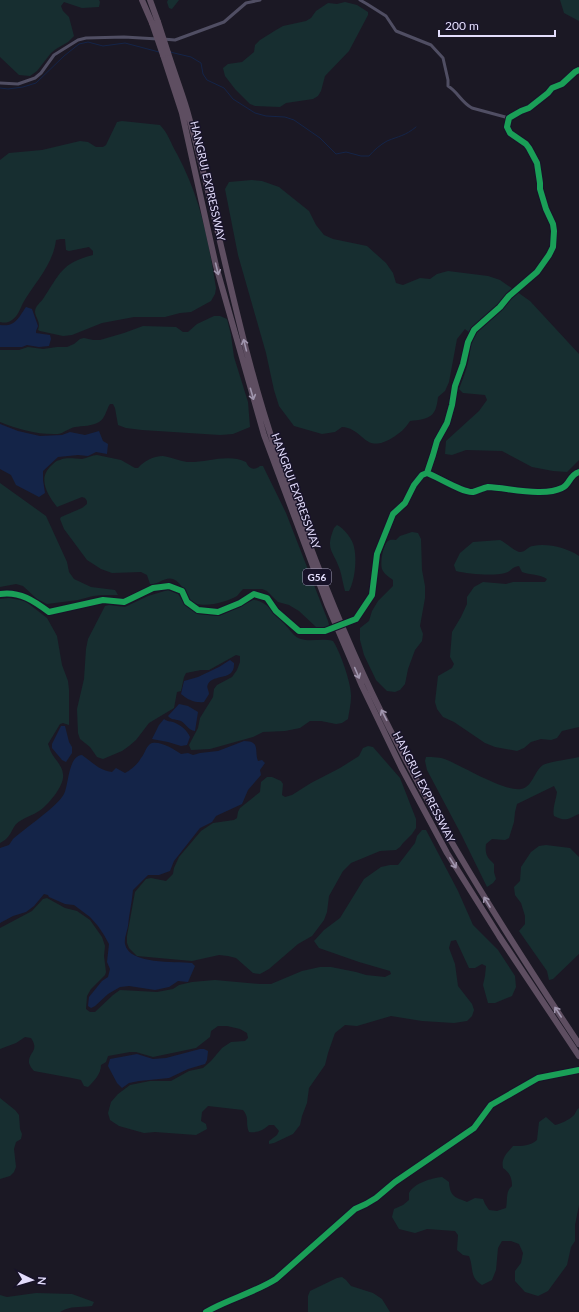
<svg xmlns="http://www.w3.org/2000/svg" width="579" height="1312" viewBox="0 0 579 1312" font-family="Lato,sans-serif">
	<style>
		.green { fill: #172e30 }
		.water { fill: #142448 }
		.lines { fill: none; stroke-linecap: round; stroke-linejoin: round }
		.stream { stroke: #142448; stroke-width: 1 }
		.minor { stroke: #504e63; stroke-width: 3 }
		.motorway { stroke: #5e4e61; stroke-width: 6 }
		.minor-bridge { stroke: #504e63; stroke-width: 3 }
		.motorway-bridge { stroke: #5e4e61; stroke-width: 6 }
		.cycleway-casing { stroke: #181329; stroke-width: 8 }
		.cycleway { stroke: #1a9f57; stroke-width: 6 }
		.oneway { stroke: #a096ae }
		.labels { text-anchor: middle; stroke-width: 3; stroke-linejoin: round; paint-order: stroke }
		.shield { fill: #181329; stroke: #a6a0bd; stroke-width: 1 }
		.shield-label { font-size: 10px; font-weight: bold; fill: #e3ddfc }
		.street-label { font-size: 11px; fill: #e3ddfc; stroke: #181329 }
	</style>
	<rect width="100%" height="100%" fill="#1b1824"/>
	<path class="green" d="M0,0H99L100,2L99,7L82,8L64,2L61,6L63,11L69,17L74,36L68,42L56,49L51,53L37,71L30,76L19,75L0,57Z
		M168,0H179L172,9L169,8L167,2Z
		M560,0H579V21L564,13Z
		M345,2L357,5L368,12V15L349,51L325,76L321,91L318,96L313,99L286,103L280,107L255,106L250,104L235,89L225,76L223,68L228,64L242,62L254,52L255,45L260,40L276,30L283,26L306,21L311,18L316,11L328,3L337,4Z
		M122,121L160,125C168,133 171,144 177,154C201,199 208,239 216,288L215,294L211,301L191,312L180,313L165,317H134L102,323L72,335L63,336L40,331L38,330C41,322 36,319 35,312C35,306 41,302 43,299C60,274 61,263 93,255V251L89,247L69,251L66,250L65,239H61L56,240C53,265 35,282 23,303C20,309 18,316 12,320C8,323 4,323 0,322V160L9,153L42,150L80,141L88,142L96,147H103L106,145L117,122Z
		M252,180L262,181L279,187L309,211L316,225L324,235L333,239L367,246L386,263L393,273L396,283L403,285L420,278L430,279L437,274L448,271L488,276L500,280L530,301L579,354V460L567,472L553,471L532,467L502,451L466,450L452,455L445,454L446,441L479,411L487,400L485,395L463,393L459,389C467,369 471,356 471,334L465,329L457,339L449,382L445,391L438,397C436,417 430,419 410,421C405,429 400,433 392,438C364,455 364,428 342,427L335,432L322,434L294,426L279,406L274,390L266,353L238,255L225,189L229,182Z
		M214,316H220L227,319L231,335L234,357L248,402L250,427L233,434L220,435L142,430L126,428L118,425L115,408L113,404H110C106,410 105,419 99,422C93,426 82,426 75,427C69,428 64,433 58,434C38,435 18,429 0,422V350H19L28,347L43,349L57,347H67L74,344L80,339L84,338L93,340H100L124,333L143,326L176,327L183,332H188L197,324Z
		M97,455L121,460L135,468H138C144,461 153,456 163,456C171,457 179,461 187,462C206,463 228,453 246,462C249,469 254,471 260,466H263L286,513L328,621L329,625L325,628L316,627L299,611L289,605L278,602L267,591L262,589H243C241,591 239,594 237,596C227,602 200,610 190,600C184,594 183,583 173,579C165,576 158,585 150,584L147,575L141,572L112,573L101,569L87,560L64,529L60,519L61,517L82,508L87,504V501L85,498L82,497L57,507C47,494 37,478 52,465C54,463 57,460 60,460C67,457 75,459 82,459C87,458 92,455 97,455Z
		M0,483L46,516L67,562L69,572L74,579L91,587L115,590L118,595H102L93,596L78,600L47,604L37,599L23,586L16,584L0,587Z
		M337,525C344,528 353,540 354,547C357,559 355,580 349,591H345C343,584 342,577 340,570C333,549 325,551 334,528Z
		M412,532L418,533L421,539L422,570L425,586V598L420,626L423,634L422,641L415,650L408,669L405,684L400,690L395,692L387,691L376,680L364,655L360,640V628L369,621L372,611L378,601L393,586V580C389,577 384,574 382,569C380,563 383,546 387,542C389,539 393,540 396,540L400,536Z
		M500,540C506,543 513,550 519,552C525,553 528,546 533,546C548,543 567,548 579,556V727L562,731L557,738L551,740L541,739L531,742L524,748L517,751L495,747L485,743L454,722L443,717L437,709L435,702L438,676L452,668L454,664L450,657L452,632L461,617L467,604V597L474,587L483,582L506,584L513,582H545L547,579C540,574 530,575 522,572L519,566C511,567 511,572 505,573C494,576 467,574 456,571L454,565L460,553L473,542Z
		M168,590L178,594L185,604L198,614L219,616L253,600C266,600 279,617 287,627C291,631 295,638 301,639C311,642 322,638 333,641C340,651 352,685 351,697C351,704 349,712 348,719L342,723L336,724L321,721H310L300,728L285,731L263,732L253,737L210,749L191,750L189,745L198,728L200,718L213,697L214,689L217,685L232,677L237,670L240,662V656L236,655L209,670H201L186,673L184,677L181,691L177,692L174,708L149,723L136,740L129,746L122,751L103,759L97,757L90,747L80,739L78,733L77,709L84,679L86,649L88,639L105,606L109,605L125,607L148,596Z
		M9,598L25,601L47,618L57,636L62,665L68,681L69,690V725L63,723L60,724L48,744C49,746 50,750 51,752C55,760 62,765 63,774C65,785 48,805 39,811C33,815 26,817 20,821C11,826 13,837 0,843V599Z
		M368,746L373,747L400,778L416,819V828L412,834L403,843L400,847L396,850L380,851L351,863L343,871L329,896L327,912L324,920L312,936L298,944L269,969L260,974L253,973L236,958L228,956L219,955L192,961L137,956L129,948L127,943V936L135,892L146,879L151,878L166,881L173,874L174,868L179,857L201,831L213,823L234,820L237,818L238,812L240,808L260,792L261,782L267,777H272L281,781L283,784L282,795L285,797L292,795L311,783L340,768L359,756L363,748Z
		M426,757C433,757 441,757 447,760C464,767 505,792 521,789C533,787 534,771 543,765C548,762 571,759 579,757V814C568,819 566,822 554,816C552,809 556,800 557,792L554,786L517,804L515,812L514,822L509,838L505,840L492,839L486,844C485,853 486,857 494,864V872L496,879L493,883L487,887L462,836L427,770L425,761Z
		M422,830H426L458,891L473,925L498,950L515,976L516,987L512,996L495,1003H488L483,985L485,976L486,966L482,964L475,968H469L456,940L451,941L449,948L455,964L458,986L472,1004L474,1010L472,1016L467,1021L454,1023L422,1021L391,1016L357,1026L345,1025L335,1033L328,1053L325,1065L309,1088L307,1103L302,1116L300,1125L293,1134L274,1143L269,1144V1141L277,1135L279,1131L274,1125H269C263,1130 258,1133 249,1132C245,1122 250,1119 243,1110L208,1106L202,1112L201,1121L206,1124L207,1129L196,1135L155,1132L144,1133L119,1126L110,1120L108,1113L111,1102L118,1094L130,1085L150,1081H171L189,1071L203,1068L211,1061L222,1048L231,1042L245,1041L248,1038L247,1033L240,1029L227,1026H218L211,1031L210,1037L196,1048L153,1057L136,1052H130L108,1056L106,1062L101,1065C101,1074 94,1081 88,1087L84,1086L81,1080L72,1078L34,1071C32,1069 30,1066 29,1063C28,1052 40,1051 31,1038L25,1037L16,1043L0,1049V928L32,911L43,899L47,898L65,908L77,911L90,920L102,937L105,946L104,956L106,972L105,975L91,989L87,996L86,1009L90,1012H95L113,995L120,990L157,992L173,989L179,985L192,982L215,980L260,984H271L302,971L320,967H331L356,972L366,975L385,977L391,974L390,971L359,962L319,948L314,941L324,930L340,918L364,879L381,867L390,865H398L415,843L417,836Z
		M546,845L570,848L579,857V954L553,979L549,980L547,971L519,931L525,924V916L521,903L515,895L514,887L520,881L521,867L531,852L539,846Z
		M0,1098L15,1110L19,1115L20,1129L22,1134L21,1139L16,1142L14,1149L16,1167L14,1172L10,1176L0,1179Z
		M579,1108V1205L575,1225V1241L571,1247L567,1265L548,1291L538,1296L525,1292L515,1281V1271L521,1263L523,1253L519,1244L511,1241H502L498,1248L496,1270L492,1280L482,1285C469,1277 474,1268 469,1256L463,1255L457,1250L458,1235L455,1231L427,1229L415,1233L399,1229L392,1217L394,1209L403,1205L409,1200C409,1199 409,1194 409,1193C414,1183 432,1178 442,1177L449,1182C450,1197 455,1197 467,1202L475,1198L483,1199L485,1204L489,1210L497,1211L506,1208C508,1200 505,1192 512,1186C512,1178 510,1173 503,1168C501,1158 507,1153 513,1146C523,1146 530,1146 537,1140L539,1122L546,1117L555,1125C560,1124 569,1120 573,1116C576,1114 575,1111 579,1108Z
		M342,1277L346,1280L351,1286L373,1293L382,1299L390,1312H308V1296L310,1291L337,1278Z
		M36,1293L72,1294L94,1302L92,1306C78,1308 72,1305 60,1312H0V1295L7,1297Z"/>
	<path class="water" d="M26,307L32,309L38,326L36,331V333L50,335L51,339L49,346L39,347L27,345L22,347H0V325C16,327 18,318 26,307Z
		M0,424L18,431L40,436L62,435L70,432L85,435L99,431L103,441L108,444L107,454L96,452L88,456L78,455L58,457L43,471V480L45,493L39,497L16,485L11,475L0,469Z
		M230,660L234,663C235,682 214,673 208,684C206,688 209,690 209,694C208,696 205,700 204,702C195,703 188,700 181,694L184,681L198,677L219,667Z
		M179,704L188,706L198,712L195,731C188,730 186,724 181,721C176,719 172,721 168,716Z
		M164,719C168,722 170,721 173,722C181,725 187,730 190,737L187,745L181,746L168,742L152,739L159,725Z
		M61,726H65L69,742L72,747V753L66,762L62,760L52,748V744Z
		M244,741C261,741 254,751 258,761L262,760L265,763L260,770L261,775L248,790L242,804L216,816L212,822L200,828L174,861L170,871L159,875H148L133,890C132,902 129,914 128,926C127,932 124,938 125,944C129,965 175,961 192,963L195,966L188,982L178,981L169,987L155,990L129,986L120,987L108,994L95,1006L91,1008L88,1006L89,997L102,981L108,977L110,969L107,962L109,944L104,935L98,926L90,917L74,905L65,904L49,897L48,895L44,894L34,906L26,912L13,916L0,923V848L9,845L13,839C24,829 58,806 64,794C69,784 68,756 82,755C92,762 100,771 112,772L116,768L125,773C131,770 138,764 141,758C145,754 146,745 152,743C161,741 174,749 181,754L188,753L193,755L200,753L218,751Z
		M200,1049H204L208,1051L207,1060L205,1064L188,1069L169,1078L139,1081L129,1083L122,1088L117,1083L108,1066L110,1059L137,1054L153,1059L166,1058Z"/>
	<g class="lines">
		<path class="stream" d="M170,52L191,57L201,63L203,74L207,80L224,88L233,99L255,113L266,116L285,117L294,120L320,138L336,154L346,152L361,156H369C374,150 380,145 387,141C399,136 405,136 416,127
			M0,88L8,89L23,87L36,83L64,56L79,44L88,42L103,46L125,43L159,52"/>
		<path class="minor" d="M360,0L367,4L386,16L396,31L431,45L443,58L448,80V86C458,92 461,102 472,108L509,118
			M163,39L175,40L224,22L246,3L260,0
			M0,83L18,84L35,78L41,73L54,55L78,40L86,38L124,37L158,39
			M427,473L433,455L437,441L447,423L452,405L455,386L463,364L468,342L474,330L500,307L509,296L537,272L549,255L553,247L554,231L553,224L546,209L540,189V183L537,163L529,148L526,144L510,133L507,127L509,118L521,111L529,108L548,93L552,88L562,84L575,72L579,70
			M0,594C20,591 34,601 49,612L103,600L124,602L153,588L169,586L182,591L187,602L198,610L218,612L240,603L254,594L267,598L276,611L299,631H325
			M356,619L372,595L377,554L393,514L405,503L414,485L422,475L427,473C438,477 463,493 473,492C477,491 483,488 488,487C509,488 544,497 562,488C570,485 569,475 579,472
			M206,1312C228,1299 254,1293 276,1279L355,1209L366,1204L376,1198L395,1182L474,1128L491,1105L538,1078L579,1070"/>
		<path class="motorway" d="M142,0L152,23
			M150,0L158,22
			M168,53C174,72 181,90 187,110C219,223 238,339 276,451C304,533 335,615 372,693C431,816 504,931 579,1044
			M163,55L182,113L216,266L264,435L327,604L362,686L401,767L447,853L499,936L579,1056"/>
		<path class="minor-bridge" d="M325,631L356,619"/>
		<path class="motorway-bridge" d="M158,22L168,53
			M152,23L163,55"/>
		<defs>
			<path id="cycleway" d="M427,473L433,455L437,441L447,423L452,405L455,386L463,364L468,342L474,330L500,307L509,296L537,272L549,255L553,247L554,231L553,224L546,209L540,189V183L537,163L529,148L526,144L510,133L507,127L509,118L521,111L529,108L548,93L552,88L562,84L575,72L579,70
				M0,594C20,591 34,601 49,612L103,600L124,602L153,588L169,586L182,591L187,602L198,610L218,612L240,603L254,594L267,598L276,611L299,631H325L356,619L372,595L377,554L393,514L405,503L414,485L422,475L427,473C438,477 463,493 473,492C477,491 483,488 488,487C509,488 544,497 562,488C570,485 569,475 579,472
				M206,1312C228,1299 254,1293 276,1279L355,1209L366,1204L376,1198L395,1182L474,1128L491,1105L538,1078L579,1070"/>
		</defs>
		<use href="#cycleway" class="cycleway-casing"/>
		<use href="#cycleway" class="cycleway"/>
	</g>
	<defs><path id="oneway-shaft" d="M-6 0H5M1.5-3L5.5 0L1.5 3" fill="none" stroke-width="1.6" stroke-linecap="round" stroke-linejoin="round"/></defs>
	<g class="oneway">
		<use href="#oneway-shaft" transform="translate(217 269) rotate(76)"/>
		<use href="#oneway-shaft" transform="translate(245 345) rotate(-104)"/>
		<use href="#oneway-shaft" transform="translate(252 394) rotate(74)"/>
		<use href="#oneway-shaft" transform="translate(357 673) rotate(67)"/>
		<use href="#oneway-shaft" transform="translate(384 715) rotate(-117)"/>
		<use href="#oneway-shaft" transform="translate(453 863) rotate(58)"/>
		<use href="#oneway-shaft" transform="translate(487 902) rotate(-121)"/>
		<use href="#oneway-shaft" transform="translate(558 1012) rotate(-123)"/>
	</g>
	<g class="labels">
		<rect class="shield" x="303" y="569" width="28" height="16" rx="3"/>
		<g class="shield-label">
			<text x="317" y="581">G56</text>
		</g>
		<g class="street-label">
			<text transform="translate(208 181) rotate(77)" y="4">HANGRUI EXPRESSWAY</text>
			<text transform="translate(296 491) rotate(70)" y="4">HANGRUI EXPRESSWAY</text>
			<text transform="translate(424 787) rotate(63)" y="4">HANGRUI EXPRESSWAY</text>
		</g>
	</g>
	<g transform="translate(32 1280) rotate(95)" stroke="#181329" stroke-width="3" paint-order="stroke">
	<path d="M0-3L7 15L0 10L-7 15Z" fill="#e3ddfc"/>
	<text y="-6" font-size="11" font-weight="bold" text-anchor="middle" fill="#e3ddfc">N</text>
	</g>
	<path d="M439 30v6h116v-6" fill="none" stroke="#e3ddfc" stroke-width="2"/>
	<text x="445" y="30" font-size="12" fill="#e3ddfc" stroke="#181329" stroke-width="3" paint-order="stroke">200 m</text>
</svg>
